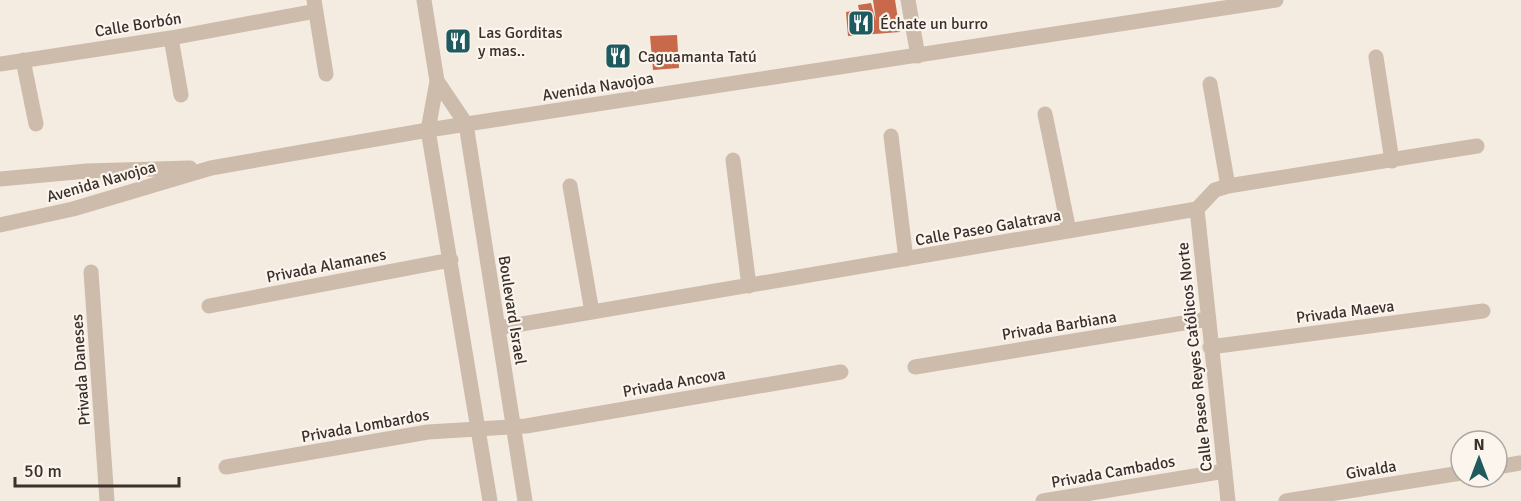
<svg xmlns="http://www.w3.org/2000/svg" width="1521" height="501" viewBox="0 0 1521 501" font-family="Signika,sans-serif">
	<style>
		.building { fill: #c8694b }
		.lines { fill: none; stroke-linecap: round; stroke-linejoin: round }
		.minor { stroke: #cdbbac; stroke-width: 15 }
		.labels { text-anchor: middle; stroke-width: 4.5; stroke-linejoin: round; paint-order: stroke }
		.poi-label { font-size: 16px; fill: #3b302b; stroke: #fbf5ee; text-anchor: start }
		.street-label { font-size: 16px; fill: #3b302b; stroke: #fbf5ee }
	</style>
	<rect width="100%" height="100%" fill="#f4ebe1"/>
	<path class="building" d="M873,0H895L900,32L848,36L846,12L859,10L858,5L871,3L876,21Z
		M677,35L679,68L653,70L650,36Z"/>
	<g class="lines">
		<path class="minor" d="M314,0L326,74
			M424,0L437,81L428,130L490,501
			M908,0L918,56
			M171,38L181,95
			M1376,57L1392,161
			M23,60L36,124
			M0,64L171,38L316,11
			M437,81L466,124L525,501
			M1210,84L1228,186
			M1045,114L1069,231
			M891,136L906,259
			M733,160L749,286
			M0,179L87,171L190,168
			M570,186L592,312
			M1197,209L1228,501
			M0,225L73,209L211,168L428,130L1276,0
			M91,272L107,501
			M209,306L451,260
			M498,328L1197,209L1215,190L1228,186L1477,146
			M1210,347L1483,311
			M915,367L1208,319
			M226,467L428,432L526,426L841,372
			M1497,467L1520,463
			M1043,501L1225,471
			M1286,501L1461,473"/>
	</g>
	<defs>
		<symbol id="restaurant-square" viewBox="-11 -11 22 22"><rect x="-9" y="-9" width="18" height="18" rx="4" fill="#1f5a5e" stroke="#fbf5ee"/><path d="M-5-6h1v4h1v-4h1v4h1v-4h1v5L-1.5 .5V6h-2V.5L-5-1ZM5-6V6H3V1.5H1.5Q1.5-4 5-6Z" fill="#fff"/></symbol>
	</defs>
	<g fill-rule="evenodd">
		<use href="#restaurant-square" x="846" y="8" width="30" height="30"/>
		<use href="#restaurant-square" x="443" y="26" width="30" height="30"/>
		<use href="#restaurant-square" x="603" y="41" width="30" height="30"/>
	</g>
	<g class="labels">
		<g class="poi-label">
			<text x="880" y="29">Échate un burro</text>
			<text x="478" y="38">Las Gorditas<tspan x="478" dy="18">y mas..</tspan></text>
			<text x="638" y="62">Caguamanta Tatú</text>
		</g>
		<g class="street-label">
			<text transform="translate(138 24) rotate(-9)" y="6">Calle Borbón</text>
			<text transform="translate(598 86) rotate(-9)" y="6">Avenida Navojoa</text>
			<text transform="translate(101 181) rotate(-16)" y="6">Avenida Navojoa</text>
			<text transform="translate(988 227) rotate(-10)" y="6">Calle Paseo Galatrava</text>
			<text transform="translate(326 265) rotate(-11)" y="6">Privada Alamanes</text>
			<text transform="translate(513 310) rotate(81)" y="6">Boulevard Israel</text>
			<text transform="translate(1345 311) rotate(-7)" y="6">Privada Maeva</text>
			<text transform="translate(1059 325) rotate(-9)" y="6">Privada Barbiana</text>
			<text transform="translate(1194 357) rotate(-96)" y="6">Calle Paseo Reyes Católicos Norte</text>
			<text transform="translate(80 370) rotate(-94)" y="6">Privada Daneses</text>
			<text transform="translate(674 382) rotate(-10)" y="6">Privada Ancova</text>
			<text transform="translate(365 425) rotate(-10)" y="6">Privada Lombardos</text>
			<text transform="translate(1371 469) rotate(-9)" y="6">Givalda</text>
			<text transform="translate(1113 471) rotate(-10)" y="6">Privada Cambados</text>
		</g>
	</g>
	<g transform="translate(1479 459)"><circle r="28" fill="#fbf5ee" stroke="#aea6a0" stroke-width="1.5"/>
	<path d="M0-4.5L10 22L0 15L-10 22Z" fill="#1f5a5e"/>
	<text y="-9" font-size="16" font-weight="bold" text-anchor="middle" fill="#3b302b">N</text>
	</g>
	<path d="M15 477v9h164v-9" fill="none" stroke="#3b302b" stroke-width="3"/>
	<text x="24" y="477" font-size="18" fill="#3b302b" stroke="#fbf5ee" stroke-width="4.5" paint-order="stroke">50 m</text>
</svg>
